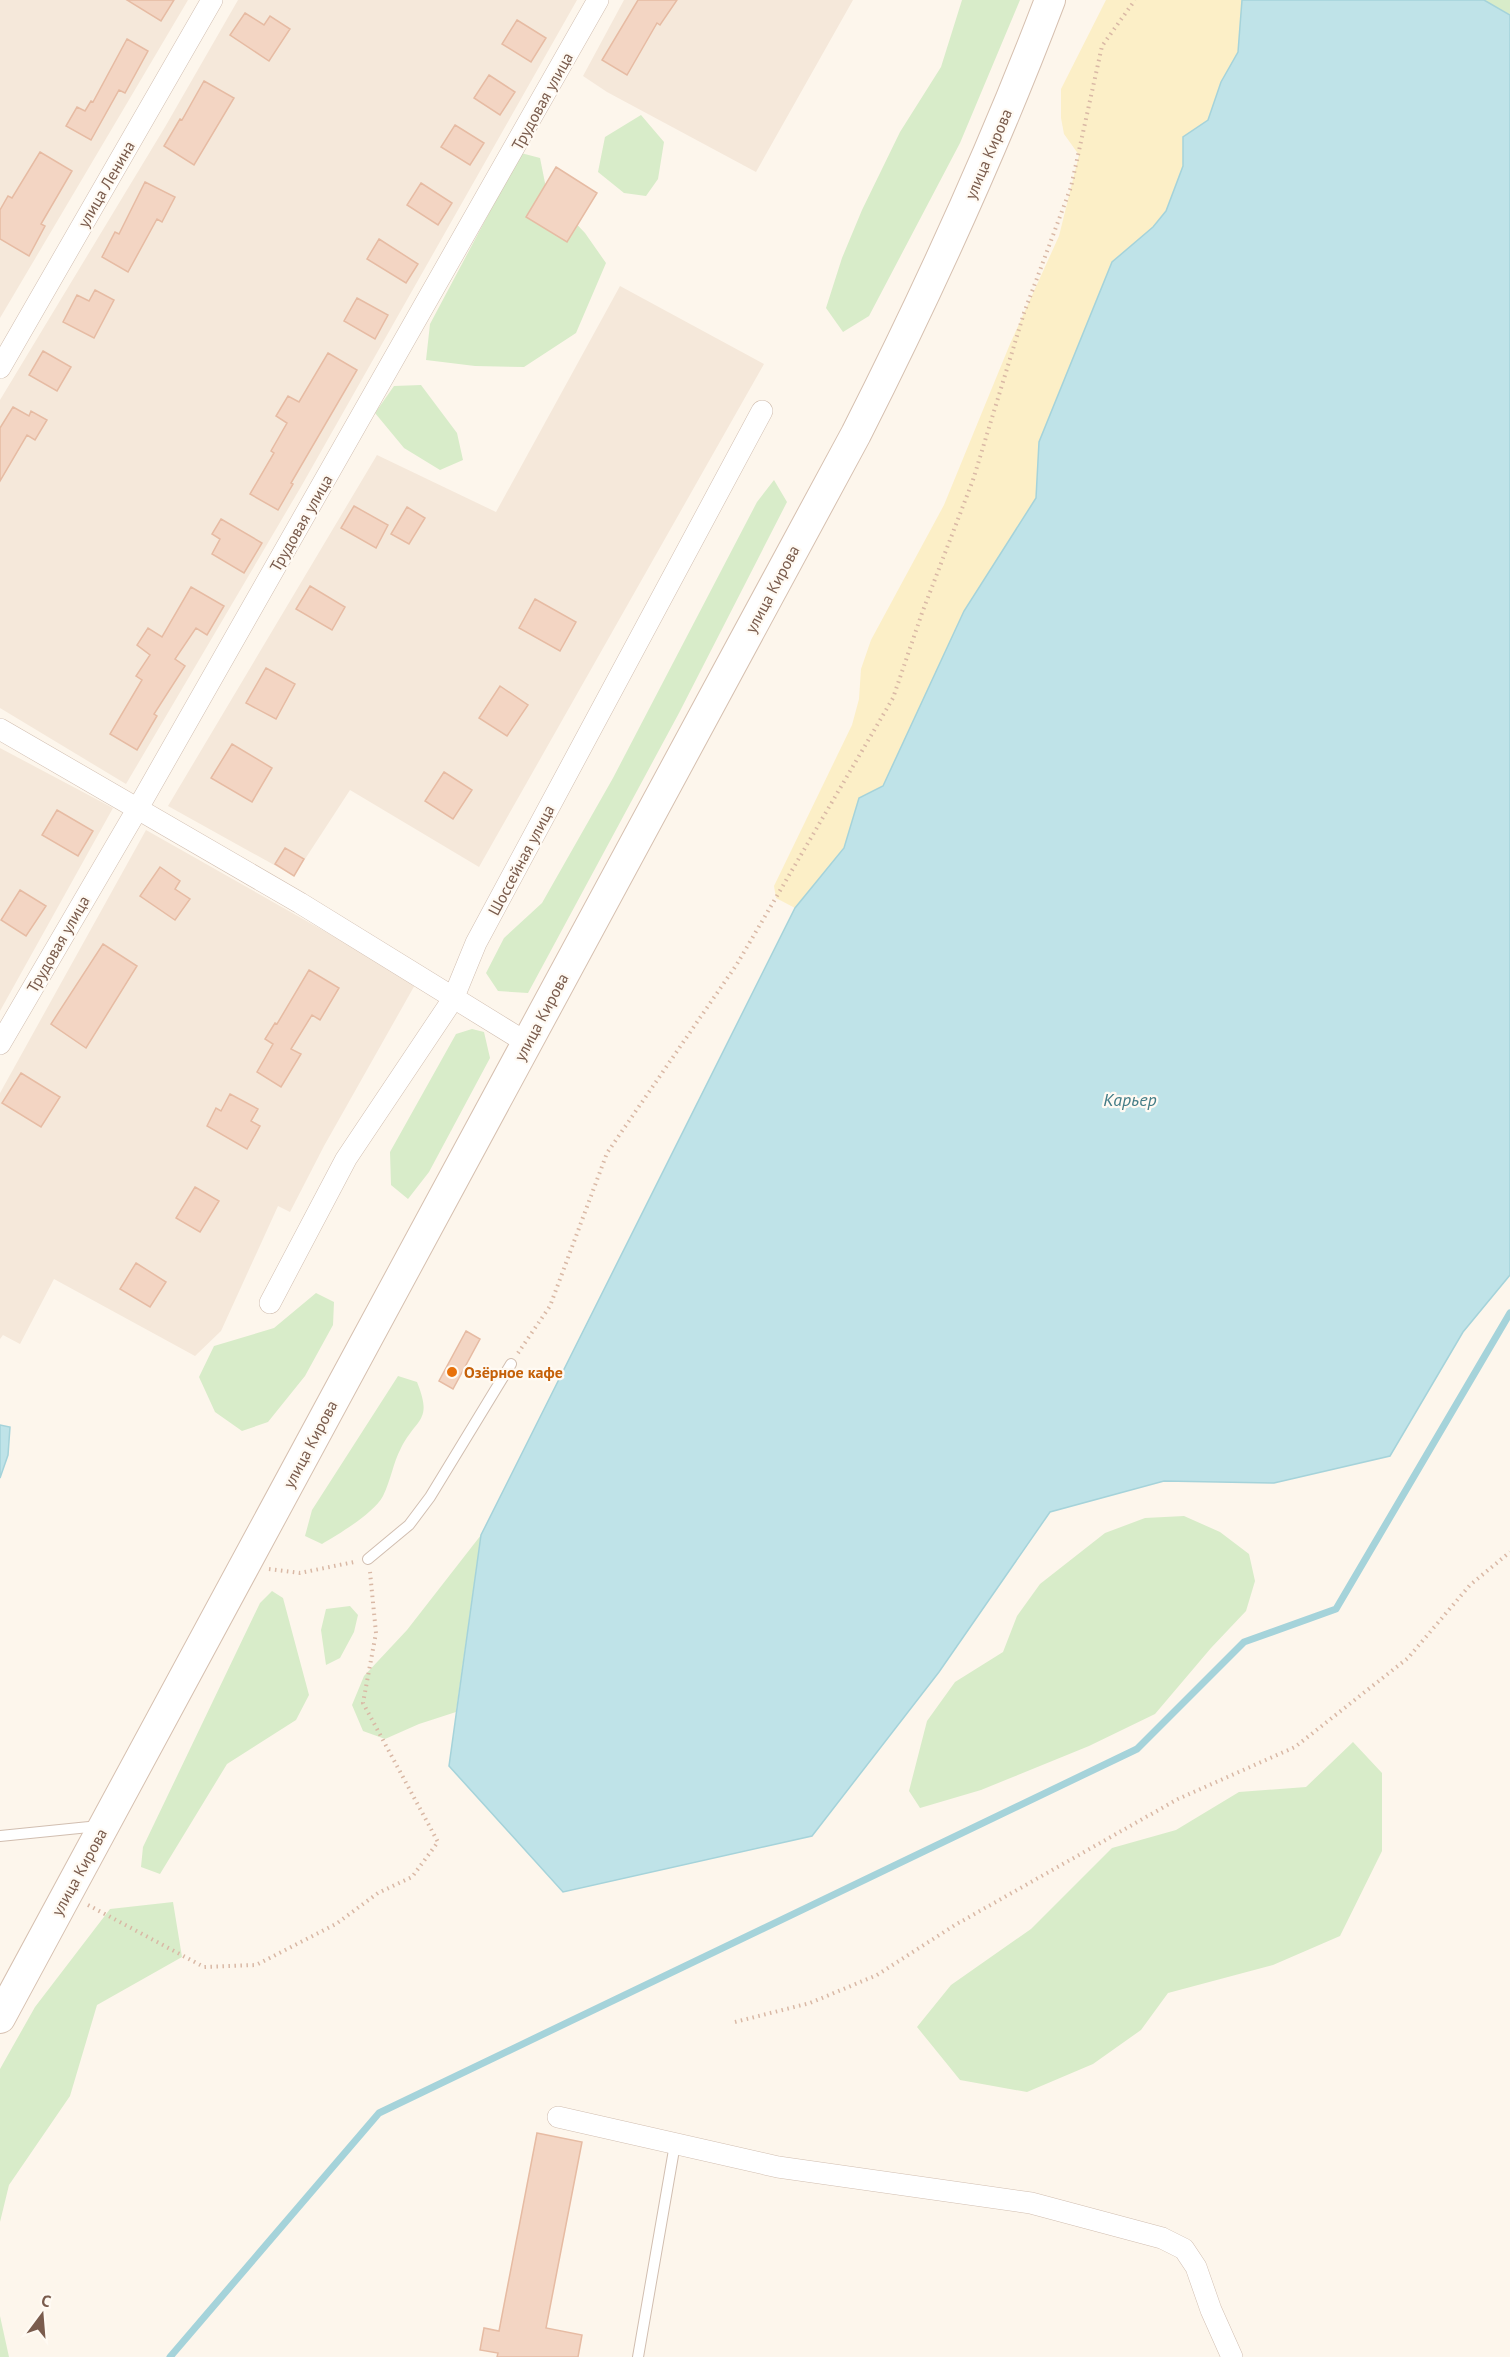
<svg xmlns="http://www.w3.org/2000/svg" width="1510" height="2357" viewBox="0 0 1510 2357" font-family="'PT Sans',sans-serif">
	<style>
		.residential { fill: #f5e8da }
		.green { fill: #d8ecc9 }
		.sand { fill: #fcefc7 }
		.water { fill: #bfe3e8; stroke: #a5d3da; stroke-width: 1.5 }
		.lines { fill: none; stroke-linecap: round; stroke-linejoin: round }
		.stream { stroke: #a5d3da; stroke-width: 7 }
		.building { fill: #f3d5c3; stroke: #e6bba3; stroke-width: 1.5 }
		.lane-casing { stroke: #d1beb0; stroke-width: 12 }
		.street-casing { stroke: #d1beb0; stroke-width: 22 }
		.secondary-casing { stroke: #d6c0b0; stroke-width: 32 }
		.path { stroke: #d9b8a5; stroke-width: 4; stroke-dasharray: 1.5 4.5; stroke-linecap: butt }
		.lane { stroke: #fff; stroke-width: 10 }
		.street { stroke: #fff; stroke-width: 21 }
		.secondary { stroke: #fff; stroke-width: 30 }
		.food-dot { fill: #e8710a; stroke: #fffaf3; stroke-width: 2 }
		.labels { text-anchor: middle; stroke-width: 4.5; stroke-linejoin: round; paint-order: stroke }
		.street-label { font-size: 16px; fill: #7a5c4d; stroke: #fffaf3 }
		.food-label { font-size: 16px; font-weight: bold; fill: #c56008; stroke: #fffaf3; text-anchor: start }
		.water-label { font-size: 18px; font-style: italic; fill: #437c86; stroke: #fffaf3 }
	</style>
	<rect width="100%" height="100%" fill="#fdf6ec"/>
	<path class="residential" d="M0,0H188L0,318Z
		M238,0H577L302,485L126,784L0,708V400L165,127Z
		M624,0H853L756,172L607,92L583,76Z
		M620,286L764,364L479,867L350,790L294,876L168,806L377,455L496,512Z
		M0,748L113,808L0,1011Z
		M146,830L416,983L324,1146L290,1212L278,1206L221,1331L195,1356L54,1279L20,1344L3,1335L0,1339V1093Z"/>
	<path class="green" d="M962,0H1020L960,143L869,316L843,332L826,308L842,258L862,210L900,132L941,67Z
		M1484,0H1510V15Z
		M641,115L664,142L658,179L646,196L624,193L598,172L605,137Z
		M521,153L540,158L547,193L585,233L606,263L576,333L524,367L475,366L426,360L430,324Z
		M421,385L457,433L463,460L440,470L404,448L375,413L394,386Z
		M774,480L787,502L679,713L528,993L498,991L486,973L504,938L542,903L613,778L757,502Z
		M472,1029L484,1032L490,1058L429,1172L408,1199L391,1185L390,1152L456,1034Z
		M316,1293L334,1302L333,1325L305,1376L268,1422L242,1431L215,1412L199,1377L214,1346L274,1328Z
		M398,1376L417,1382C433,1422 417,1417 401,1448C393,1463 391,1480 383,1496C374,1513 339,1534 322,1544L305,1536L312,1510Z
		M1184,1516L1220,1532L1249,1554L1255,1581L1246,1611L1211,1648L1155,1714L1089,1746L981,1790L920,1808L909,1791L927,1721L955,1682L1003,1652L1017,1616L1040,1584L1105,1533L1145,1518Z
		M481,1535L456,1712L419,1724L385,1739L363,1731L352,1705L364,1676L407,1630Z
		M272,1591L283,1598L309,1695L296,1720L227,1764L160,1874L141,1867L143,1847L260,1603Z
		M350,1606L358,1615L354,1632L340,1658L326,1665L321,1630L326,1609Z
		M1353,1742L1382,1773V1851L1340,1936L1273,1965L1168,1993L1141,2030L1093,2064L1027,2092L960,2080L917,2027L951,1985L1031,1929L1112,1848L1176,1830L1239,1792L1306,1787Z
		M173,1902L182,1957L97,2005L70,2096L9,2185L0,2222V2069L35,2007L110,1909Z
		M0,2316L9,2357H0Z"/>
	<path class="sand" d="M1106,0H1242L1238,52L1221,82L1208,120L1183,137V166L1166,211L1153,227L1112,262L1039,442L1036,498L964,611L883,787L859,798L844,848L795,908L776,898L774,886L852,725L859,699L861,669L871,640L944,505L1010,344L1059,236L1079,155L1064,134L1061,118V89Z"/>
	<path class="water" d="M1242,0H1484L1510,15V1275L1463,1332L1390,1456L1274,1483L1164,1481L1050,1512L939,1672L812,1836L563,1892L449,1766L481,1535L795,908L844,848L859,798L883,786L964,611L1036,498L1039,442L1112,262L1153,227L1166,211L1183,166V137L1208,120L1221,82L1238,52Z
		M0,1425L10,1427L8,1455L0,1478Z"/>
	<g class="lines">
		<path class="stream" d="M170,2357L379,2113L1137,1749L1244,1642L1336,1609L1510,1313"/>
	</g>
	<path class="building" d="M127,0H174L161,21Z
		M638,0H677L660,25L657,23L627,75L602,60Z
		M245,13L264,25L270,16L290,29L269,61L230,35Z
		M517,20L546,38L531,62L502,44Z
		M127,39L148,51L125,93L119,90L91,140L66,126L77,107L85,111L91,101L93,102Z
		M489,75L515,92L500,115L474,98Z
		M204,81L234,98L194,165L164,146L180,119L182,120Z
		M455,125L484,143L470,165L441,147Z
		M40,152L72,171L41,224L45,226L29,256L0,239V210L8,196L12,198Z
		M556,167L597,193L567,242L526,217Z
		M145,182L175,197L162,222L157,219L128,272L102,257L115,232L119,234Z
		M421,183L452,203L438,225L407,205Z
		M379,239L418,264L406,283L367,259Z
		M95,290L114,300L94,338L63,322L77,295L89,301Z
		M357,298L388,315L375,339L344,321Z
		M43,351L71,367L57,391L29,375Z
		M328,353L357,370L291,483L293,484L278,510L250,494L274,453L271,451L287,423L276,416L288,396L299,402Z
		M13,407L29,416L31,411L47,420L35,440L27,435L0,481V428Z
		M354,506L388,525L376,548L341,528Z
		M407,507L425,518L409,544L391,534Z
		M221,519L262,543L244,573L212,554L220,539L212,534Z
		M310,586L345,607L332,630L296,609Z
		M191,587L224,606L207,635L196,628L175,659L185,666L154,714L157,716L137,750L110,734L142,680L136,676L150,655L137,645L148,628L162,637Z
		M535,599L576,622L560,651L519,628Z
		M266,668L295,684L276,719L246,703Z
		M500,686L528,705L507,736L479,718Z
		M232,744L272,768L252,802L211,778Z
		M444,772L472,790L453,819L425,801Z
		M57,810L93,831L78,856L42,835Z
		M285,848L304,859L294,876L275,864Z
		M160,867L180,881L175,889L190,899L175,920L140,896Z
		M20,890L46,906L26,936L1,920Z
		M103,944L137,966L86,1048L51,1024Z
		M309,970L339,988L320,1020L312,1015L291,1049L301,1054L281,1087L257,1072L273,1044L265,1039L275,1023L277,1024Z
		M21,1073L60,1097L41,1127L2,1103Z
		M230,1094L258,1109L251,1121L260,1126L247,1149L207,1126L216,1108L221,1111Z
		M195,1187L219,1201L200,1232L176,1218Z
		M136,1263L166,1282L150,1307L120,1289Z
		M466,1331L480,1339L453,1389L439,1381Z
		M537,2133L582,2142L546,2328L582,2335L578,2357H497L498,2353L480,2350L484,2328L499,2331Z"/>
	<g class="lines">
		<defs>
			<path id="lane" d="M368,1559L409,1525L430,1497L511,1364
				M0,1836L99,1826
				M638,2357L675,2144"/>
			<path id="street" d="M0,368L212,0
				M0,729L300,903L527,1043
				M0,1044L138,808L598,0
				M270,1303L346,1159L453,999L476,943L762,411
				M558,2117L778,2167L1031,2203L1162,2238L1184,2249L1196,2267L1211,2310L1232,2357"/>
			<path id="secondary" d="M0,2018L856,434C928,292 993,150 1050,0"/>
		</defs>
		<use href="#lane" class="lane-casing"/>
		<use href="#street" class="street-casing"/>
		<use href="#secondary" class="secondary-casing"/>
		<path class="path" d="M518,1353L550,1306L607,1153L737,964L893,698L922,613L973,480L1024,313L1071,187L1102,46L1135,0
			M269,1569L300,1573L354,1562
			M88,1905L204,1967L256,1965L336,1924L378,1893L412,1877L438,1842L363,1703L376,1633L370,1572
			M735,2022L810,2003L877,1975L955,1925L1178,1799L1295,1747L1408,1658L1470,1585L1510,1552"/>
		<use href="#lane" class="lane"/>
		<use href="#street" class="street"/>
		<use href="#secondary" class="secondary"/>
	</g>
	<circle class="food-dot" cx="452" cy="1372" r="6"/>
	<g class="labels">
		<g class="street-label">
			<text transform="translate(542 101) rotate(-61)" y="6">Трудовая улица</text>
			<text transform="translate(988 154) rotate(-67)" y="6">улица Кирова</text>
			<text transform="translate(106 184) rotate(-60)" y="6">улица Ленина</text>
			<text transform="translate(301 523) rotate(-60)" y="6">Трудовая улица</text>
			<text transform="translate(772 589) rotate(-62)" y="6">улица Кирова</text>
			<text transform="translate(521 860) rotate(-62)" y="6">Шоссейная улица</text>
			<text transform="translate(58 944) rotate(-60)" y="6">Трудовая улица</text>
			<text transform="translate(541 1017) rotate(-62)" y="6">улица Кирова</text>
			<text transform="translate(310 1444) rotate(-62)" y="6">улица Кирова</text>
			<text transform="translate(79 1872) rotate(-61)" y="6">улица Кирова</text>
		</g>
		<g class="food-label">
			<text x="464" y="1378">Озёрное кафе</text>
		</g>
		<g class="water-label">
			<text x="1130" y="1106">Карьер</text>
		</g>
	</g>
	<g transform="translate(42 2315) rotate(16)" stroke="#fffaf3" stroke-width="4.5" paint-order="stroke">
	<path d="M0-4.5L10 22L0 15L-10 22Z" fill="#7a5c4d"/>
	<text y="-9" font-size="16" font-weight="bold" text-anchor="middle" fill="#7a5c4d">С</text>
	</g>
</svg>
